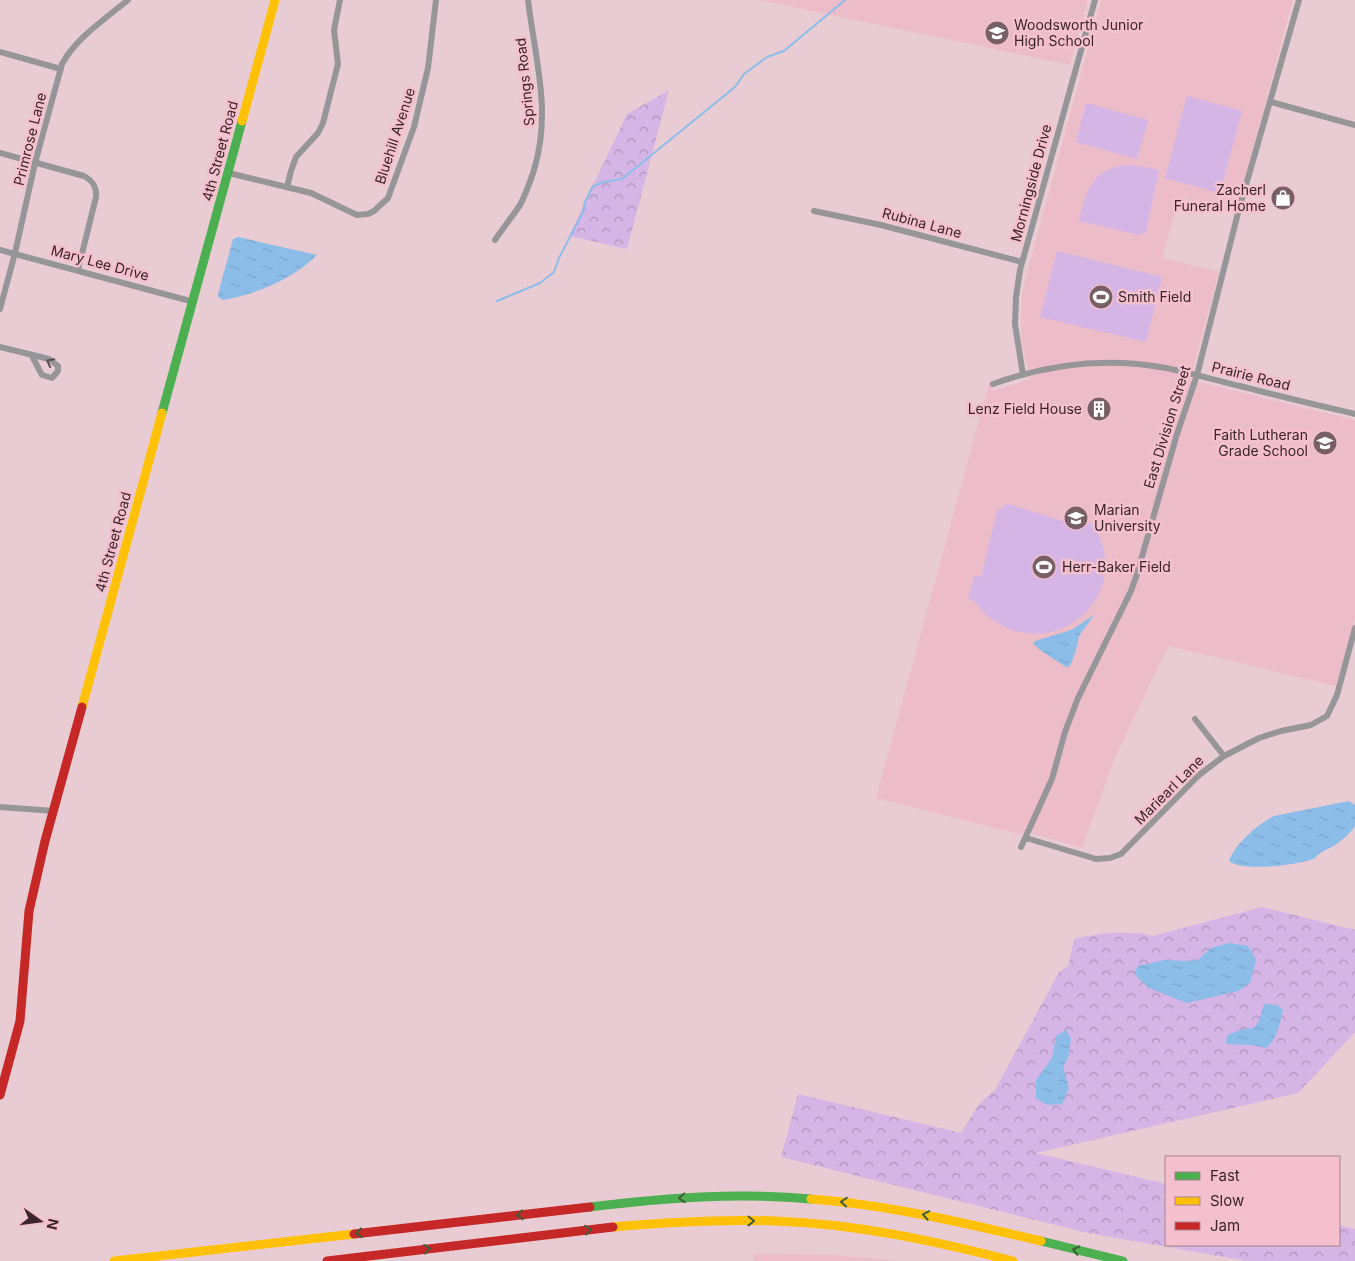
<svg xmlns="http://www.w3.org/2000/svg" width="1355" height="1261" viewBox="0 0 1355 1261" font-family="Inter,sans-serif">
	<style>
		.built { fill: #ecbdc9 }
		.green { fill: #d4b5e5 }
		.park { fill: url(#park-crowns) }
		.water { fill: url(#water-ripples) }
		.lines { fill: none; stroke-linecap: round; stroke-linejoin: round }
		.stream { stroke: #8cbde9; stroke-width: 2 }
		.street { stroke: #969597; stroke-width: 6 }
		.fast { stroke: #4caf50; stroke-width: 9 }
		.slow { stroke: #ffc107; stroke-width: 9 }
		.jam { stroke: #c62828; stroke-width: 9 }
		.oneway { stroke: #5a4c51 }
		.oneway2 { stroke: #415c3a }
		.labels { text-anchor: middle; stroke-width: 5; stroke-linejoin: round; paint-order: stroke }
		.poi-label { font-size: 14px; fill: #39252b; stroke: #f5c0cd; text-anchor: start }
		.street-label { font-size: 14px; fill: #39252b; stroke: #f5c0cd }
	</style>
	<defs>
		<pattern id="park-crowns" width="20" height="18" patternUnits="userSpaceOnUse" patternTransform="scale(1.25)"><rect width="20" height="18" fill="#d4b5e5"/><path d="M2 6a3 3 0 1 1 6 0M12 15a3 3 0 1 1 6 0" fill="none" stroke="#ad93ba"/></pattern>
		<pattern id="water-ripples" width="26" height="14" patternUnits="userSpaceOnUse" patternTransform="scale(1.25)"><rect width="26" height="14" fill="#8cbde9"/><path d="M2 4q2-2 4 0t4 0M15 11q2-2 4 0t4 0" fill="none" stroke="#7aa2c8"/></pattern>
	</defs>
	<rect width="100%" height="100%" fill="#e9ccd3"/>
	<path class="built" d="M760,0H1088L1070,65Z
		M1101,0H1293L1236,213L1179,197L1162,258L1219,272L1190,380L1355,420V619L1336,686L1168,646L1114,760L1082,848L1024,831L1022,834H1018L876,798L990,380L993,391L1030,379L1022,345L1021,328L1022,295L1026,277Z
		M754,1254L834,1255L901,1261H753Z"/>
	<path class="green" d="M1187,96L1242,111L1220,193L1165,178Z
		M1086,103L1148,120L1137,159L1076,142Z
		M1125,165H1135L1159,170L1146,232L1140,235L1079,221C1086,192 1091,170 1125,165Z
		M1057,251L1162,277L1146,342L1040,317Z
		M1008,504L1072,524L1074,519L1098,525C1096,534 1101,538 1103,547C1105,555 1106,565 1105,573C1098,622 1043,650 1000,624C995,621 989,617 984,613C978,607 977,601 968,598L975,575L981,577L997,511Z"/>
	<path class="park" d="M669,90L627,249L569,236L627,114Z
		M1262,907L1355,930V1032L1298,1093L1036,1153L1166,1184V1245H1339V1225L1355,1229V1261H1247L1088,1233L781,1157L798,1094L961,1133L979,1104L995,1090L1059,972L1068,966L1074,939C1096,933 1131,930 1153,936Z"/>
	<path class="water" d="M238,237L317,255C293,279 257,294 223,300L218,297V294L233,239Z
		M1094,615L1079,636L1076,650L1070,666L1066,667L1040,650L1033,643L1035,641L1071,630Z
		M1349,801L1355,805V826C1349,835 1341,841 1332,847C1328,849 1322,851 1319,854C1315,857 1317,857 1313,859C1298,865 1242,872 1229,861C1234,845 1259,823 1274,816Z
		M1229,943L1248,946L1256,960L1250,983L1238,991L1187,1003L1149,988L1137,977L1135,972L1138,966L1165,960L1185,961L1198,960L1211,948Z
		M1264,1004L1277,1005L1283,1010C1280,1024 1277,1039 1266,1048C1252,1044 1240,1045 1226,1044L1227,1035L1243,1029L1254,1028L1259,1021Z
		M1066,1030L1071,1039L1068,1058L1063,1067L1069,1088L1062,1104L1047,1105L1036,1098V1080L1052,1058L1056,1036Z"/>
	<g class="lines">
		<path class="stream" d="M497,301L540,283L554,272L559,258L583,212L585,202L593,186L604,182L622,179L735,87L744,74L767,57L784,51L845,0"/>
		<path class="street" d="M0,52L61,69
			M1271,102L1355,125
			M0,153L84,176C93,181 97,187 96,197L78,270
			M229,173L311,193L357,215L368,214L374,211L388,198L414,127L428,68L436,0
			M287,187L291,171L296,157L318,133L323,123L338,64L334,30L340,0
			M814,211L881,225L1022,262
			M495,240C503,228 512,217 520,205C526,194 530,182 534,170C552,111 535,59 528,0
			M0,250L194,302
			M0,309L15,253L35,163L62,64C76,38 105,19 128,0
			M0,347L49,359L58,366V371L52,378L42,375L32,356
			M1023,375L1015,324L1016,297L1020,270L1095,0
			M993,384C1048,364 1108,357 1166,368C1191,373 1215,380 1240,386C1278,396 1317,405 1355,414
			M1195,719L1224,756
			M0,807L54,811
			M1026,838L1096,859L1110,858L1121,854L1199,775L1224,756L1259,738L1281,731L1311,725L1327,716L1337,695L1355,628
			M1021,847L1052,779L1065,732L1078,698L1131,591L1137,574L1177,434L1197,375L1238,213L1299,0"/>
		<path class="fast" d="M162,413L242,121
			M590,1207C663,1198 737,1192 811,1199
			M1041,1241L1123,1261"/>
		<path class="slow" d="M242,121L275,0
			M82,707L162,413
			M811,1199C889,1205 965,1223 1041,1241
			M613,1227C667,1222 722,1219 776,1221C857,1224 935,1241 1013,1261
			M114,1261L354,1234"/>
		<path class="jam" d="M0,1095L20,1021L29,911L45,841L82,707
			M354,1234L590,1207
			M327,1261L613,1227"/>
	</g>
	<defs><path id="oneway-chevron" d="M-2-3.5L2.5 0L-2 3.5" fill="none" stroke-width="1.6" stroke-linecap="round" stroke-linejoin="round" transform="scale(1.25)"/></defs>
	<use class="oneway" href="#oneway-chevron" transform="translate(50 362) rotate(-152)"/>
	<g class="oneway2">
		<use href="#oneway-chevron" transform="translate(682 1198) rotate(177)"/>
		<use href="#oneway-chevron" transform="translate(844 1202) rotate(-175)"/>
		<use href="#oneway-chevron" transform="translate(520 1215) rotate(174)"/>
		<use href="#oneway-chevron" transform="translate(926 1215) rotate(-169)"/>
		<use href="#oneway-chevron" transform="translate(751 1221) rotate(1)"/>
		<use href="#oneway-chevron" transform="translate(588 1230) rotate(-6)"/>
		<use href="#oneway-chevron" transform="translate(359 1233) rotate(174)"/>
		<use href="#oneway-chevron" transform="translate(427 1249) rotate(-7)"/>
		<use href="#oneway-chevron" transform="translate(1076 1250) rotate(-167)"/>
	</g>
	<defs>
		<symbol id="school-disc" viewBox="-11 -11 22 22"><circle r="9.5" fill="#775f66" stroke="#f5c0cd"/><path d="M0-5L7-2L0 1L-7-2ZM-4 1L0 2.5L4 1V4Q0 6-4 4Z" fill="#fff"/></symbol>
		<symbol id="shop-disc" viewBox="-11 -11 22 22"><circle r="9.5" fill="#775f66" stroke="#f5c0cd"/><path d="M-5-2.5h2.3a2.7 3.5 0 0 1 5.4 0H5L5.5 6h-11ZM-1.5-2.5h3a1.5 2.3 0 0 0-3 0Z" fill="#fff"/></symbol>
		<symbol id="stadium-disc" viewBox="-11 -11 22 22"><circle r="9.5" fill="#775f66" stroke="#f5c0cd"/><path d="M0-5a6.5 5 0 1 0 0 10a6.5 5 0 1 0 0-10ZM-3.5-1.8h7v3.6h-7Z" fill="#fff"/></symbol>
		<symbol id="building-disc" viewBox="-11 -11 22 22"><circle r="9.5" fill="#775f66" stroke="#f5c0cd"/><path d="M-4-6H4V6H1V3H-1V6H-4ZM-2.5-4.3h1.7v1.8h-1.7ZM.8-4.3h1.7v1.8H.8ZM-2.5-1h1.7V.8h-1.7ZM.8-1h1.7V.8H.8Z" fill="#fff"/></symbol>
		<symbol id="university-disc" viewBox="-11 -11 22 22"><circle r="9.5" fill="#775f66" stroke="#f5c0cd"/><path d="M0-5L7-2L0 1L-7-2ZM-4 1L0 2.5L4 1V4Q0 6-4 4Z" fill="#fff"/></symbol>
	</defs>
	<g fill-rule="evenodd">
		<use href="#school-disc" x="983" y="19" width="28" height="28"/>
		<use href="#shop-disc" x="1269" y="184" width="28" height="28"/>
		<use href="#stadium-disc" x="1087" y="283" width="28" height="28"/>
		<use href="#building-disc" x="1085" y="395" width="28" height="28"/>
		<use href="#school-disc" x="1311" y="429" width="28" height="28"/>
		<use href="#university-disc" x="1062" y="504" width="28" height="28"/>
		<use href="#stadium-disc" x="1030" y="553" width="28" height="28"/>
	</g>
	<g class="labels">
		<g class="poi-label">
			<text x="1014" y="30">Woodsworth Junior<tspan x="1014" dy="16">High School</tspan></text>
			<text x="1266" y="195" text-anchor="end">Zacherl<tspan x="1266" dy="16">Funeral Home</tspan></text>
			<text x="1118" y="302">Smith Field</text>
			<text x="1082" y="414" text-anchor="end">Lenz Field House</text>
			<text x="1308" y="440" text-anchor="end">Faith Lutheran<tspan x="1308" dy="16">Grade School</tspan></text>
			<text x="1094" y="515">Marian<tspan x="1094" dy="16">University</tspan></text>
			<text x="1062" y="572">Herr-Baker Field</text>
		</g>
		<g class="street-label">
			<text transform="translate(525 82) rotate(-96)" y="5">Springs Road</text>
			<text transform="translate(395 136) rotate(-72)" y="5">Bluehill Avenue</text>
			<text transform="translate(30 139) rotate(-76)" y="5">Primrose Lane</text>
			<text transform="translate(220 151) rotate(-75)" y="5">4th Street Road</text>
			<text transform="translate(1031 183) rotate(-75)" y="5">Morningside Drive</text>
			<text transform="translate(922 223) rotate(15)" y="5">Rubina Lane</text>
			<text transform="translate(100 263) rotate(15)" y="5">Mary Lee Drive</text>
			<text transform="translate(1251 376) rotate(14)" y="5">Prairie Road</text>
			<text transform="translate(1167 427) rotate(-73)" y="5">East Division Street</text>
			<text transform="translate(113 542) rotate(-75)" y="5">4th Street Road</text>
			<text transform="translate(1169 790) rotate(-45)" y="5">Mariearl Lane</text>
		</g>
	</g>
	<rect x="1165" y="1156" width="175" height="90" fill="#f5c0cd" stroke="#aa828c"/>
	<rect x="1175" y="1172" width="25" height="8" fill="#4caf50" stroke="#aa828c"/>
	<text x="1210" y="1181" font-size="15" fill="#39252b">Fast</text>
	<rect x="1175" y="1197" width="25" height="8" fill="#ffc107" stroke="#aa828c"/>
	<text x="1210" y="1206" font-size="15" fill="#39252b">Slow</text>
	<rect x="1175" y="1222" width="25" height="8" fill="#c62828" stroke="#aa828c"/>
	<text x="1210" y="1231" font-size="15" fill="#39252b">Jam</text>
	<g transform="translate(40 1221) rotate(104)" stroke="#f5c0cd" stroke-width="4" paint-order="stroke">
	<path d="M0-4L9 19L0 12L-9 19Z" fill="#39252b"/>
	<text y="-8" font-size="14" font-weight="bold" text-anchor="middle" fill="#39252b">N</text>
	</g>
</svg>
